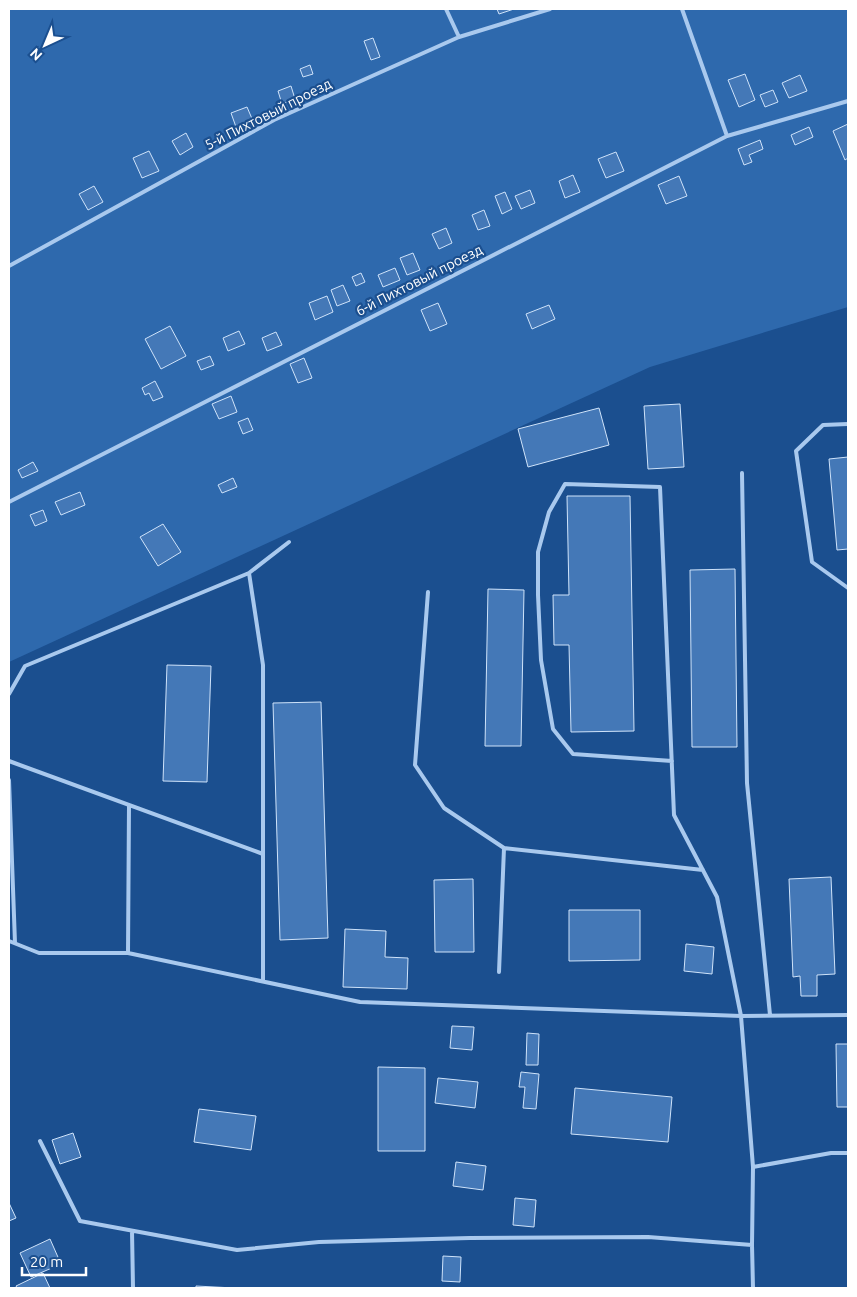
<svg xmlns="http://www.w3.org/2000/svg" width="857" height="1297" viewBox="0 0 857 1297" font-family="Ubuntu,sans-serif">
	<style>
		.green { fill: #2e69ad }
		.building { fill: #4478b7; stroke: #cfe3fa }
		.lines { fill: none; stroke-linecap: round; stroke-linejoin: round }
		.lane { stroke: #a9c9ee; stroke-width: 4 }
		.labels { text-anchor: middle; stroke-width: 4.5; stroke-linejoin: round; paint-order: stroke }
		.street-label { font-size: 14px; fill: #fff; stroke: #1b4f8f }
	</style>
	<rect width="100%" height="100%" fill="#1b4f8f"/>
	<path class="green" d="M9,9H848V307L650,367L9,662Z"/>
	<path class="building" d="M497,9H514L499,14Z
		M373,38L380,57L371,60L364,41Z
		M310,65L313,74L303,77L300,69Z
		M745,74L755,100L739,107L728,80Z
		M800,75L807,91L789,98L782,83Z
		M291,86L295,99L282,104L278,91Z
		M773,90L778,102L765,107L760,95Z
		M247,107L253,121L236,127L231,113Z
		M848,124V158L845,160L833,131Z
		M809,127L813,137L795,145L791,135Z
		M186,133L193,147L180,155L172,141Z
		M760,140L763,149L749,155L752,162L744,165L738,149Z
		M149,151L159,171L142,178L133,158Z
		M616,152L624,171L606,178L598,159Z
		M573,175L580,192L565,198L559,181Z
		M679,176L687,196L666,204L658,185Z
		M94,186L103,202L88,210L79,194Z
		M530,190L535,203L521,209L515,196Z
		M505,192L512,209L502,214L495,196Z
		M484,210L490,226L478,230L472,215Z
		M446,228L452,243L439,249L432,234Z
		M413,253L420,270L407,275L400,258Z
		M395,268L400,280L383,287L378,275Z
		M361,273L365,282L356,286L352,277Z
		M343,285L350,301L337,306L331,290Z
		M327,296L333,312L315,320L309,303Z
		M438,303L447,324L430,331L421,310Z
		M549,305L555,319L532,329L526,314Z
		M170,326L186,356L161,369L145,339Z
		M239,331L245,344L228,351L223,338Z
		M276,332L282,345L267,351L262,338Z
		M210,356L214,365L201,370L197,361Z
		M304,358L312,378L298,383L290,364Z
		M155,381L163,397L153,401L149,393L145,395L142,388Z
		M231,396L237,412L219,419L212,404Z
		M680,404L684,467L648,469L644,406Z
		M599,408L609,445L528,467L518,429Z
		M248,418L253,430L243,434L238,422Z
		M848,457V549L837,550L829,459Z
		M33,462L38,471L22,478L18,470Z
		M233,478L237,487L222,493L218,485Z
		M80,492L85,505L61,515L55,502Z
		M567,496H630L634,731L571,732L569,645H554L553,595H569Z
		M43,510L47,521L35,526L30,515Z
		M163,524L181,552L158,566L140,537Z
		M735,569L737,747H692L690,570Z
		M488,589L524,590L521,746H485Z
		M167,665L211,666L207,782L163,781Z
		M321,702L328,938L280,940L273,703Z
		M831,877L835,974L817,975V996H801L800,976L793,977L789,879Z
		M473,879L474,952H435L434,880Z
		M569,910H640V960L569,961Z
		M345,929L386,931L385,957L408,958L407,989L343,987Z
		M686,944L714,947L712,974L684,971Z
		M452,1026L474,1027L472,1050L450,1048Z
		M527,1033L539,1034L538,1065H526Z
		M836,1044H848V1107H837Z
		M378,1067L425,1068V1151H378Z
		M521,1072L539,1074L536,1109L523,1108L525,1087H519Z
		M438,1078L478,1082L475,1108L435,1103Z
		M575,1088L672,1097L668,1142L571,1134Z
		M199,1109L256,1116L251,1150L194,1142Z
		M73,1133L81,1157L60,1164L52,1140Z
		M456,1162L486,1166L483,1190L453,1186Z
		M515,1198L536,1200L534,1227L513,1225Z
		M9,1203L16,1218L9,1221Z
		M50,1239L61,1264L31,1277L20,1253Z
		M443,1256L461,1257L460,1282L442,1281Z
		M43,1273L50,1288H17L16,1286Z
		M196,1286L234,1288H196Z"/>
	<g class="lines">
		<path class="lane" d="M446,9L459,37
			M682,9L727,136
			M9,266L274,120L459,37L550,9
			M848,424L823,425L796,451L812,562L848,588
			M742,473L747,783L770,1015
			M9,502L727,136L848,101
			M428,592L415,765L444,808L504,848
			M9,694L25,666L249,573
			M9,761L263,854
			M9,780L15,943
			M9,941L39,953H128L360,1002L741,1016L717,897L674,815L660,487L565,484L549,512L538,552V595L541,660L553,729L573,754L672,761
			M128,953L129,805
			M499,972L504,848L703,870
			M263,981V665L249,573L289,542
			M848,1015L741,1016L753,1167L831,1153H848
			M40,1141L80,1221L237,1250L319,1242L470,1238L648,1237L752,1245L753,1167
			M132,1231L133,1288
			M752,1245L753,1288"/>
	</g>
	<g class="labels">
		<g class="street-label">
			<text transform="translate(268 114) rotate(-27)" y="5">5-й Пихтовый проезд</text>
			<text transform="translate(419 280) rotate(-27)" y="5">6-й Пихтовый проезд</text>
		</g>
	</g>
	<rect width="857" height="1297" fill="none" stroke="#ffffff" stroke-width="20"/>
	<g transform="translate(45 45) rotate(224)" stroke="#1b4f8f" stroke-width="4" paint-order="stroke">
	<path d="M0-4L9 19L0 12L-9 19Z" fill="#ffffff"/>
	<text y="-8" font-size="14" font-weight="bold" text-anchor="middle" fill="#ffffff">N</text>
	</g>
	<path d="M22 1267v8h64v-8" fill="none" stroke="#ffffff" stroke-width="2.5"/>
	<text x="30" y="1267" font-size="15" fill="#ffffff" stroke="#1b4f8f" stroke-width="4" paint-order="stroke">20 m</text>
</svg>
